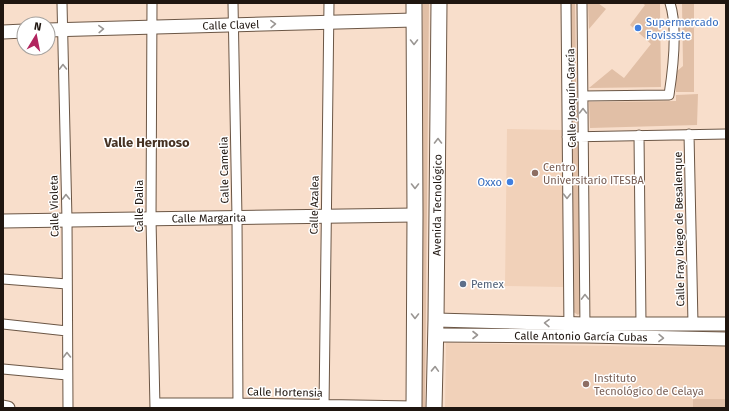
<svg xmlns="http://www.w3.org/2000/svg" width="729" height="411" viewBox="0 0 729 411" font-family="'Fira Sans',sans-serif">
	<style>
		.built { fill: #f1d1b9 }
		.green { fill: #e1bfa6 }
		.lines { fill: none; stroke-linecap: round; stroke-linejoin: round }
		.street-casing { stroke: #6b5645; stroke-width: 11 }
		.secondary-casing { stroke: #6b5645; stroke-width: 15 }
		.primary-casing { stroke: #6b5645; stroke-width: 17 }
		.street { stroke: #fff; stroke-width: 9 }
		.secondary { stroke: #fff; stroke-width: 13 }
		.primary { stroke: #fff; stroke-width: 15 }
		.oneway { stroke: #9a9693 }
		.shop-dot { fill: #3f7fe0; stroke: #fff; stroke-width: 1.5 }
		.education-dot { fill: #8d6e63; stroke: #fff; stroke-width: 1.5 }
		.service-dot { fill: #5c6f8a; stroke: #fff; stroke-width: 1.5 }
		.labels { text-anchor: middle; stroke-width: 3; stroke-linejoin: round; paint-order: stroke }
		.shop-label { font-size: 11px; fill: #366cbe; stroke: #fff; text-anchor: start }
		.street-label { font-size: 11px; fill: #1f1610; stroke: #fff }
		.education-label { font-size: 11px; fill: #785e54; stroke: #fff; text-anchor: start }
		.service-label { font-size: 11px; fill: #4e5e75; stroke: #fff; text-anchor: start }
		.quarter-label { font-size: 13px; font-weight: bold; fill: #453122; stroke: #fff }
	</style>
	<rect width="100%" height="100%" fill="#f8decb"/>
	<path class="built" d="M507,129L563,130V287L505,286Z
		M446,343L659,347L726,346V408H445Z"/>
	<path class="green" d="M423,3H429L425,408H420Z
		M571,3H575L577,122L575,125H573L572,122Z
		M588,3H598L606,9L589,29Z
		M642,3H660L661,87L589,88L612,69L624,78L651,44L630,25L645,5Z
		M682,3H694V92H676V72L683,66Z
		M698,94L697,125L590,128L589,102L676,101V95Z
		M574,142L577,143L578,146L582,311L578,315L572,311V143Z
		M693,399H726V408H693Z"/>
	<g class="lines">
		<defs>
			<path id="street" d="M62,3L67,220L68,408
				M152,3L151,219L155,408
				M233,3L237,218L238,408
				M566,3L569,330
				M582,3L585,329
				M583,96L669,95C673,69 678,28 670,3
				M689,134L693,324
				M639,135L641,324
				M567,137L726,134
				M3,279L67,284
				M3,324L67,331
				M3,369L67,375
				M155,403H238L414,406
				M324,408L329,3"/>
			<g id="secondary">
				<path id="s1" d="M48,30L414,20"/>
				<path d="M3,32L24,31"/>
				<path id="s2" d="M3,221L415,215"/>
				<path d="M436,320L585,324H726"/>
				<path id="s3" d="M436,335L586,336L726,339"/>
				<path d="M3,407L8,408"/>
			</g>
			<g id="primary">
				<path d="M414,408L415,215L414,3"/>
				<path id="s4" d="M434,408L436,320L439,3"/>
			</g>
		</defs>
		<use href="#street" class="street-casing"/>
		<use href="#secondary" class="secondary-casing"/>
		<use href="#primary" class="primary-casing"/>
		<use href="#street" class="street"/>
		<use href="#secondary" class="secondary"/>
		<use href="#primary" class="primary"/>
	</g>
	<defs><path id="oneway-chevron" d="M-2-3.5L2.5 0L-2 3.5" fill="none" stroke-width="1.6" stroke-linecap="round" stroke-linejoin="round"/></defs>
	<g class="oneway">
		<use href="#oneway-chevron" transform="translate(273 24) rotate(-2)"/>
		<use href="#oneway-chevron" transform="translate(101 29) rotate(-2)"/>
		<use href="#oneway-chevron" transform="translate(414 42) rotate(90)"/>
		<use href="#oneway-chevron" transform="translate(63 67) rotate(-91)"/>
		<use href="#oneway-chevron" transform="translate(583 111) rotate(-90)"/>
		<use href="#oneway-chevron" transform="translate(438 141) rotate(-90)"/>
		<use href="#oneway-chevron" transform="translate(415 186) rotate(90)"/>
		<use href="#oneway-chevron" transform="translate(567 196) rotate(90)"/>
		<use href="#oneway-chevron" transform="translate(66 197) rotate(-91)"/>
		<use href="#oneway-chevron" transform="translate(585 297) rotate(-91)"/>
		<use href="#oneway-chevron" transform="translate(415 316) rotate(90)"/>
		<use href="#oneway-chevron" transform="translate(547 323) rotate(-179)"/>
		<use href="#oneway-chevron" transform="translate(475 335)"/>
		<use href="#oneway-chevron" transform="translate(661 338) rotate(1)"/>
		<use href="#oneway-chevron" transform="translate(67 355) rotate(-91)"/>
		<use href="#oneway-chevron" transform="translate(435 369) rotate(-88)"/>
	</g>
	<g class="shop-dot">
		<circle cx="638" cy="28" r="4"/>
		<circle cx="510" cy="182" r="4"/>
	</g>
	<g class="education-dot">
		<circle cx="535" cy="173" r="4"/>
		<circle cx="586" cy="384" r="4"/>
	</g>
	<circle class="service-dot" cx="463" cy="284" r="4"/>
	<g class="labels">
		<g class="shop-label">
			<text x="646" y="26">Supermercado<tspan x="646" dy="13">Fovissste</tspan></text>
			<text x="502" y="186" text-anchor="end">Oxxo</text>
		</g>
		<g class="street-label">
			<text dy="4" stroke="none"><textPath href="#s1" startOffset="183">Calle Clavel</textPath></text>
			<text transform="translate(571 98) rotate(-91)" y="4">Calle Joaquín García</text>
			<text transform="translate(224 170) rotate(-91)" y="4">Calle Camelia</text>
			<text transform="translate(314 205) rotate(-89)" y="4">Calle Azalea</text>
			<text transform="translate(54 206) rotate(-91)" y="4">Calle Violeta</text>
			<text transform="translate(139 206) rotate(-90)" y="4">Calle Dalia</text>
			<text dy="4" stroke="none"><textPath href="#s4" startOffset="203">Avenida Tecnológico</textPath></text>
			<text dy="4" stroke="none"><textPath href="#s2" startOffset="206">Calle Margarita</textPath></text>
			<text transform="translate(679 229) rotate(-91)" y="4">Calle Fray Diego de Besalenque</text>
			<text dy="4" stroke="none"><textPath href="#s3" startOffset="145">Calle Antonio García Cubas</textPath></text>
			<text transform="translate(285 392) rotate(1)" y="4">Calle Hortensia</text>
		</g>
		<g class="education-label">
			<text x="543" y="171">Centro<tspan x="543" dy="13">Universitario ITESBA</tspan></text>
			<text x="594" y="382">Instituto<tspan x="594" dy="13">Tecnológico de Celaya</tspan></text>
		</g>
		<g class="service-label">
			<text x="471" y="288">Pemex</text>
		</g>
		<g class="quarter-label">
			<text x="147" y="147">Valle Hermoso</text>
		</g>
	</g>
	<rect width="729" height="411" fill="none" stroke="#1f1610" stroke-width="8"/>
	<g transform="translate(36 36) rotate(10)"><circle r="19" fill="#ffffff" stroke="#a5a29f"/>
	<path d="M0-3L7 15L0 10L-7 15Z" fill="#b1255f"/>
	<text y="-6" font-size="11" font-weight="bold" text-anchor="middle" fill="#1f1610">N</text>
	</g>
</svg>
